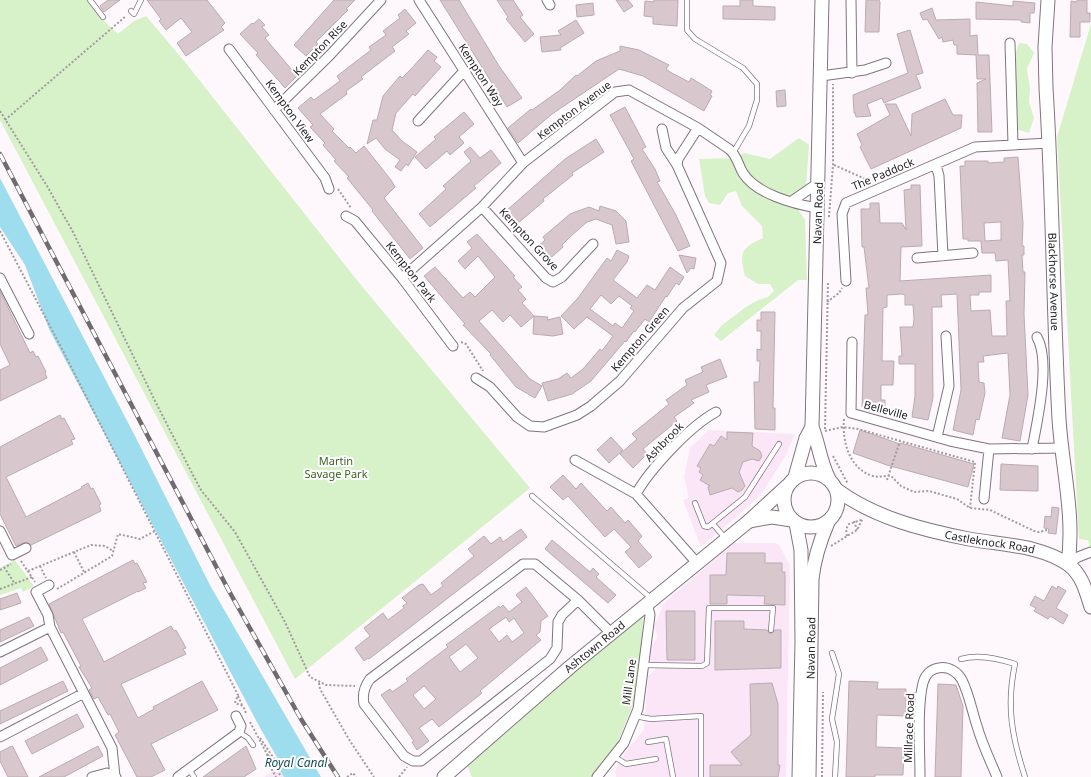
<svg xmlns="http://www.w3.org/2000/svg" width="1091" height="777" viewBox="0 0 1091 777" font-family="'Noto Sans',sans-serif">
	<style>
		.built { fill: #fae6f7 }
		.green { fill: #d7f1c8 }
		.water { fill: #9eddee }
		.building { fill: #d8c7cd; stroke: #bbabb1; fill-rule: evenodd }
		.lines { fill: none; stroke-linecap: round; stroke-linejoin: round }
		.lane-casing { stroke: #80747e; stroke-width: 6 }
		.street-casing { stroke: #80747e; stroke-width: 11 }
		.secondary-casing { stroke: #80747e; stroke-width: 15 }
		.path { stroke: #a09b9f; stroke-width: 2; stroke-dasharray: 2 2; stroke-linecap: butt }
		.lane { stroke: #fff; stroke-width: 4.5 }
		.street { stroke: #fff; stroke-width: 9 }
		.secondary { stroke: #fff; stroke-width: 13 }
		.rail-casing { stroke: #706b6f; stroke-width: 4.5 }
		.rail { stroke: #fff; stroke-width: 3; stroke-dasharray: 9; stroke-linecap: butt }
		.labels { text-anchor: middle; stroke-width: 4; stroke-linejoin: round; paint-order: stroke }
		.street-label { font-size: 11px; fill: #272226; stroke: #fff }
		.park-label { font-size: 11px; fill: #3e6124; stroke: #fff }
		.water-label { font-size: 12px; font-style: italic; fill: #184e5a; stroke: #fff }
	</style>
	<rect width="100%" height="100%" fill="#fef8fd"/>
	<path class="built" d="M709,430L795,434L786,455L764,490L751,504L701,547L683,500L689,498L684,477L690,448Z
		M734,543H775L779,545L790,565L786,777H616L615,771L628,748L644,730L648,676L656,669L650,659L652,645L658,637L654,626L665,602Z
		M282,766L279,769L284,777H264Z"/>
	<path class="green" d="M0,0H87L103,20L118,34L134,21L146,16L185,62L356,279L530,488L295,679L0,120Z
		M1091,24V551L1088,540L1079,539L1057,137Z
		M1019,43L1027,44L1034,53L1027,69L1030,89L1029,102L1034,118L1029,133L1016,129L1015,56Z
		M799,138L809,145L806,186L795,192L799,211L805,220L807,280H798L721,341L714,335L721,326L746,307L758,300L768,297L774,291L770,284H758L745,276C739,252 741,248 763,238L762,226L742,206L736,191L728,193L720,205L709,203L705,196L699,159L736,158L744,153L770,159Z
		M15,560L34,586L23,592L21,588L0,595V568Z
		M644,609L637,694L616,747L592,777H472L467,765L514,726Z"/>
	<path class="water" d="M0,178L135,436L211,587L321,777H284L279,769L282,766L259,726L49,329L25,265L0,227Z"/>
	<path class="building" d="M108,0H120L104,12L100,6Z
		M147,0H207L225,23L221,27L224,30L186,56L177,43L192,32L181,18L166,30L159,21L161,19Z
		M334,0H355L346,9L348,10L316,42L318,44L306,56L294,45Z
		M440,0H459L499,66L522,98L507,107Z
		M497,0H513L523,15L520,17L534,34L525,42L506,19L508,17Z
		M616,0H628L633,6L624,12Z
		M654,0H678L677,26L653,24V17L644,16L645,1L654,2Z
		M740,0H753V6L775,7V20L723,19V6H740Z
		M866,0H879L880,2L879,32H865Z
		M1077,0H1087V13H1090V22H1080V37H1070L1071,1L1077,2Z
		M1013,1L1035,3L1034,13H1030V23L1021,22V20L976,19V2L1013,6Z
		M593,3L594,15L577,17L576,5Z
		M932,8L936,20L970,19V36L977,35L978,55H989L992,132H978L977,83L986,79H977L976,55L957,54V45H954L953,40L943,42L942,37L939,39L927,19L923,20L920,13Z
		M405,9L416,23L406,31L409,34L392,47L395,51L361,77L363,79L346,91L347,94L320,114L334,129L332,131L349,148L350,147L356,153L364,146L391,180L395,187L384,198L423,248L410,259L372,211L373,210L347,178L349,177L334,161L336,160L323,145L325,143L310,127L313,125L298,108L311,97L314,100L340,81L337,76L371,50L369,47L386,35L383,31L400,18L398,15Z
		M259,19L265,25L262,27L269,35L265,38L297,76L285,88L256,55L258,53L240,34L252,23L253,24Z
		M576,20L584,33L560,48L561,50L542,52L540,37L561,35L558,31Z
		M910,30L923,73L916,75L921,88L884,103L882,98L867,104L871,116L856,117L855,113H854L853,95L908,73L897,34Z
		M620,46L639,50L669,65L666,69L670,72L689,82L691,78L712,91L710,95L712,96L704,111L643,76L619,69L552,114L518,143L508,128L531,109L532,110L560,90L576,75L577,76L596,61L620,51Z
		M428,50L437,57L434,61L441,67L415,96L413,94L396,113L392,130L402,141L417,152L408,166L406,164L401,171L395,167L400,160L385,149L376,138L367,144L373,120H377L383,96L400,76L402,78L411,69Z
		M785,90L786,106L777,107L776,91Z
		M945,99L953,115H962L961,128L871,169L860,147L862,145L857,134L890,115L885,104H896L911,136L912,114Z
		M625,107L646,147L642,149L655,169L660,181L657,182L676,215L690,246L678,251L631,161L634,159L610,115Z
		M464,112L474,124L459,137L464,143L450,155L447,151L426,169L415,157L436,139L434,137Z
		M596,139L604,152L572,173L573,175L543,199L544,201L517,224L506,211L565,159Z
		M470,147L480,158L491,150L501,163L474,186L476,188L430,227L419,214L446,189L443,186L471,161L464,152Z
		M1018,157L1023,224L1022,246H1024V255H1022L1023,272H1025L1024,314L1028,395L1020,441L1002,438L1010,395L1008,353L983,356L984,362H978L979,382L984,383L985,393L979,420L976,419L973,435L953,430L961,390L957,294L941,295L942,307H932L933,398L928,420L912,417L915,396V364H899V356H902L900,327H913L914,319L913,305H905V295L902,294L887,295V307L883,308L882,361H894L893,385H881V400H885V411H869V407H862L865,315H868L866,288H869L864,247H862L861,209H870V203H879L880,223H902L906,230L904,190L911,189V185H920L922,246L901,247L900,281L991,275V292H979V295H970L971,311L990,310L992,336H1007L1006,301H1010L1008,260L996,261L995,253H982L981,241H968V239H963L960,166H965V161H988V163L1004,162V158ZM1001,222V240L985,241L984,223Z
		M600,206L616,211L626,221L629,242L616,244L612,225L596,219L587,222L571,236L562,245L563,247L546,262L535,249L545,240L543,237L570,214L589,207L599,211Z
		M477,234L515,276L513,277L522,287L518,290L526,299L522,303L534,316L521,327L510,315L503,322L492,310L479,321L530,379L542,386L535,398L516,387L490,355L491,354L463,325L465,324L424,276L435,267L463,298L470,292L475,297L495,277L478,256L465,269L458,261L472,248L467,242Z
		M617,250L629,256L627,262L613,280L637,298L647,285L655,290L670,267L684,277L679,285L676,283L667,297L666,296L649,322L645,319L635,332L634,331L626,342L625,341L591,381L572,394L548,401L542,383L558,379L567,373L571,378L583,369L600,349L602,351L613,336L587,317L574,329L561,316L578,298L607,258L611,261ZM601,295L611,304L619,296L632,306L630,308L634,311L622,328L615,323L613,326L590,309Z
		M679,255L696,258L694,269L691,268L687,273Z
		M0,291L30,353L33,351L36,357L38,356L46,372L45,373L47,378L0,401V370L10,365L0,344Z
		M761,312H775L773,408H775V430L755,429L754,382H759L760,361H757V349L761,350V331H757V320H761Z
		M534,316L548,317L547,320L560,317L563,334L553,336L533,334Z
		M720,359L727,377L706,385L709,392L691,400L694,403L674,417L677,421L643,449L647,454L633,468L620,454L637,439L632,434L669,404L666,400L687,385L685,380L703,372L701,367Z
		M60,415L62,419L64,418L75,439L71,440L73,444L6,477L26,517L82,488L81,487L88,483L91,489L93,488L101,504L99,505L101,511L31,545L26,542L16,546L0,514V447Z
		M860,430L900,444L901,443L974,464L968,487L887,465L853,453Z
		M727,432L753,433L752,446L760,451L762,456L759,461L752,459L743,462L739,472L745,486L742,490L738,492L732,488L710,495L708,487L710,486L700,480L703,475L699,472L701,468L697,466L710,444L714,446L721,436L727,440Z
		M611,437L623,450L609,463L597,450Z
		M1001,464L1038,466V491L1000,490Z
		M563,475L576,489L581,483L607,511L611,507L625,523L628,520L642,536L638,541L652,557L639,568L625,552L631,547L614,529L605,537L568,496L563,500L550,487Z
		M1052,507L1059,508L1056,534L1048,533L1049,529L1044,528L1045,516L1051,517Z
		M521,529L527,537L369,659L368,658L364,661L355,648L370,636L364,628L383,613L388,620L404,608L403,606L407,603L402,598L419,585L423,584L431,595L443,586L441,583L474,556L468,549L484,536L491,544L500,537L503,542Z
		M552,540L590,572L593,568L599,574L596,577L616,595L608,603L545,549Z
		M727,553H765V563H782V572H785V605L764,604L765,596L727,595V604H710V575H726Z
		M133,560L135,564L137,563L147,582L143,583L146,588L138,592V591L82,619L104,662L171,626L174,631L176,630L186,648L183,649L186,654L121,684L138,718L154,709L153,707L202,681L218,710L151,744L165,770L151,777H137L115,735L119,732L110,714L108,715L98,697L94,699L89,690L92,688L79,667L81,666L63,632L61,633L49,604Z
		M1052,586L1057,589L1058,586L1066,591L1056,608L1068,615L1063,624L1050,616L1048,619L1034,611L1036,608L1030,605L1035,596L1044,601Z
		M526,587L548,616L541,621L540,632L536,635L541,640L480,691L482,693L439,727L432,719L419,728L429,741L417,750L412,742L414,741L381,695L390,689L392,692L408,681L406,679L448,647L446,645L499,606L500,608L503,605L509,612L522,602L516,595ZM506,617L509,622L514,618L524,633L512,642L507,635L499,642L489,629ZM466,644L478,658L460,672L449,657ZM424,686L436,699L424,709L413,695Z
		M17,593L21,603L0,610V599Z
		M666,611H695V660H667Z
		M29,617L34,626L0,642V630Z
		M715,621H744V629L767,630L770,634L775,630H781V668L715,670Z
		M41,647L48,660L0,685V668Z
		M63,681L68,691L0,724V711Z
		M849,681L878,682L877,689H906V716L877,715L876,747L904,748L903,775H875V777H846Z
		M772,683L778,704V765H780L778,777H710V765H742L731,752L751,735L750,684Z
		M938,684L956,685L963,706L961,777H935Z
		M77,714L84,727L32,754L25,741Z
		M12,746L13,747L28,777H8L0,761V752Z
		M98,746L103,756L64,777H39Z
		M246,746L256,769L244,777H203Z"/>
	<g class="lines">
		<defs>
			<path id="lane" d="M90,0L103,17
				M687,0V30L695,39L743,68L757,84V100L749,126L733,153
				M131,11L134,14L141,0
				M532,496L652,599
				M695,503L704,526L708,527L745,497L779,444
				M713,524L726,539
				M832,653L839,674L832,719L837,742L835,777
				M961,659C979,654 997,658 1015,664C1006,706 1012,737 1025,777
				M644,665L702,666L707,663L709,608H773L771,630
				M910,695H921
				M635,716L651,719L701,716V777
				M239,732L248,738L253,745
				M648,742L666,739L673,777
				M613,756L626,764L656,759
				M189,769L194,777"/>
			<path id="street" d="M419,0L523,163
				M547,0L550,5
				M851,0L852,73
				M1010,43L1013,144
				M229,49L325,178L329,189
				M821,76L865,70L886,63
				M274,110L330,55L381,0
				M418,121L464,71
				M662,129L666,148L677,165
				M936,165L939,176L943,256
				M792,201L818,183
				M482,207L546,278L553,282L562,277L593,244
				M346,216L355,221L402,278L453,346
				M917,258L973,253
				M0,278L29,334
				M402,278L482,207L523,163L615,92L629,90L698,128L729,149C737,155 738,165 743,173C756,194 794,204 817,208
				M846,281L842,214L846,203L975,147L1050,143
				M852,342L851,413L950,441L989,449L1063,448
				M476,378L490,387L517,417L530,426L544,427L577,415L591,406L620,381L683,308L717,281L721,263L677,165L678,159L698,128
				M937,437L949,386L946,336
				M1032,449C1037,422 1051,362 1037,337
				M575,460L636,494L697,563
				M636,494C650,469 690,426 716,412
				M984,499L989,449
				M0,531L12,555L26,548
				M1068,564L1078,557L1091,552
				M49,585L36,592L48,615L50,627L112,748L115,776
				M578,600L562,615L558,622L557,648L550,659L421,761H413L404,756L364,704C362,694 364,687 370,679L523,564H535L578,600L611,633
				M0,652L50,627
				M0,737L84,693
				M92,777L107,773L116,777
				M178,777L239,732L241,726L236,716
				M597,777L624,743L638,709L650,615L647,603
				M920,777C920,750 917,707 923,683C928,663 953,663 962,680C969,694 972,711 977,726C982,744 990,760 997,777"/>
			<g id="secondary">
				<path d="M822,0L812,427C819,444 820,462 829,479"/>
				<path id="s1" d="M1048,0L1045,47L1046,88C1053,198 1053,309 1059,419C1062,467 1075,516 1068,564"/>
				<circle cx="811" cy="500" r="27"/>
				<path d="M795,477L806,438L812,427"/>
				<path id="s2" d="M837,490C875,518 923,530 969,539C1002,545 1041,545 1069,565C1082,575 1086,591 1091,607"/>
				<path d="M749,521L772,517L792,520"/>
				<path d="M796,523L801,550L802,642L799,777"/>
				<path id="s3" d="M444,777L570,667L749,521L787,486"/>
				<path id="s4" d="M809,777L812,579C814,559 820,541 828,522"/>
			</g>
		</defs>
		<use href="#lane" class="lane-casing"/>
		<use href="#street" class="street-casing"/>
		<use href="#secondary" class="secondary-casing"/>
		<path class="path" d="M0,111L47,186L73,232L155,401L193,475L201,490L235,532L285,622L310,677L326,685L355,686
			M5,120L126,16
			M834,165L872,182
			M338,189L351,208
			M829,217L833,165V84
			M0,231L63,351L238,695L235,703L243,706L246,713
			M827,302L839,293L842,288
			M461,342L466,344L483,371
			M844,419C842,441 849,469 873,476C879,478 885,475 891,476L901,486L914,492L929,491L957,499L970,508L990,510L1034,531L1039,532L1047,530
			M825,429L828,282
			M825,431L843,427L858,429L975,462L970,508
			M833,456L848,484
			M887,480L900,441
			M854,521L857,530
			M847,536L846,529L849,524L861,520
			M831,546L857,530L863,518
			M74,552L84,572
			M21,561L35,582
			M40,566L46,578
			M4,567L15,584
			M0,570L11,564
			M28,571L91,545L105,546L113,551
			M0,589L32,577
			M57,589L112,556L118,534L140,539L155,531
			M319,683L320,689L350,741L374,777
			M238,696L242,705
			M250,722L267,754L270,766L276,777
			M260,738L279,766L276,767L281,777
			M268,755L276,767
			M347,777L353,773L356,777
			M399,777L407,767
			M822,777L823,692"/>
		<use href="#lane" class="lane"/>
		<use href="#street" class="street"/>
		<use href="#secondary" class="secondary"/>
		<defs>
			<path id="rail" d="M0,154L229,591L301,719L338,777"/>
		</defs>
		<use href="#rail" class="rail-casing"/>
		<use href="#rail" class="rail"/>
	</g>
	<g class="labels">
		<g class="street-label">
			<text transform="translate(320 48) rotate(-46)" y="4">Kempton Rise</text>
			<text transform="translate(481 75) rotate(57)" y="4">Kempton Way</text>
			<text transform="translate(574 110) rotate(-37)" y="4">Kempton Avenue</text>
			<text transform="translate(290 111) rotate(54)" y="4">Kempton View</text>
			<text transform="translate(883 174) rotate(-23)" y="4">The Paddock</text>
			<text transform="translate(818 213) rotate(-88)" y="4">Navan Road</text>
			<text transform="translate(529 239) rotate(47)" y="4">Kempton Grove</text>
			<text transform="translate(411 272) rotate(52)" y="4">Kempton Park</text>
			<text dy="4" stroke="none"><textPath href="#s1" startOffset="282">Blackhorse Avenue</textPath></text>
			<text transform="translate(640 339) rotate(-49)" y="4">Kempton Green</text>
			<text transform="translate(886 410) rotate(15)" y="4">Belleville</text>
			<text transform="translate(664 442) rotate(-46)" y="4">Ashbrook</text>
			<text dy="4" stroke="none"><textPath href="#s2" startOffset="163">Castleknock Road</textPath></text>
			<text dy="4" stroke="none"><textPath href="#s3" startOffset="199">Ashtown Road</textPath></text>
			<text dy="4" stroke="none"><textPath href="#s4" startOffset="129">Navan Road</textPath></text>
			<text transform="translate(629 682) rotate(-82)" y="4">Mill Lane</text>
			<text transform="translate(909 728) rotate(-88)" y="4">Millrace Road</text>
		</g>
		<g class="park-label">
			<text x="336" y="465">Martin<tspan x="336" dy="13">Savage Park</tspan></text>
		</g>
		<g class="water-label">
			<text x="296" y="767">Royal Canal</text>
		</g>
	</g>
</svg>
